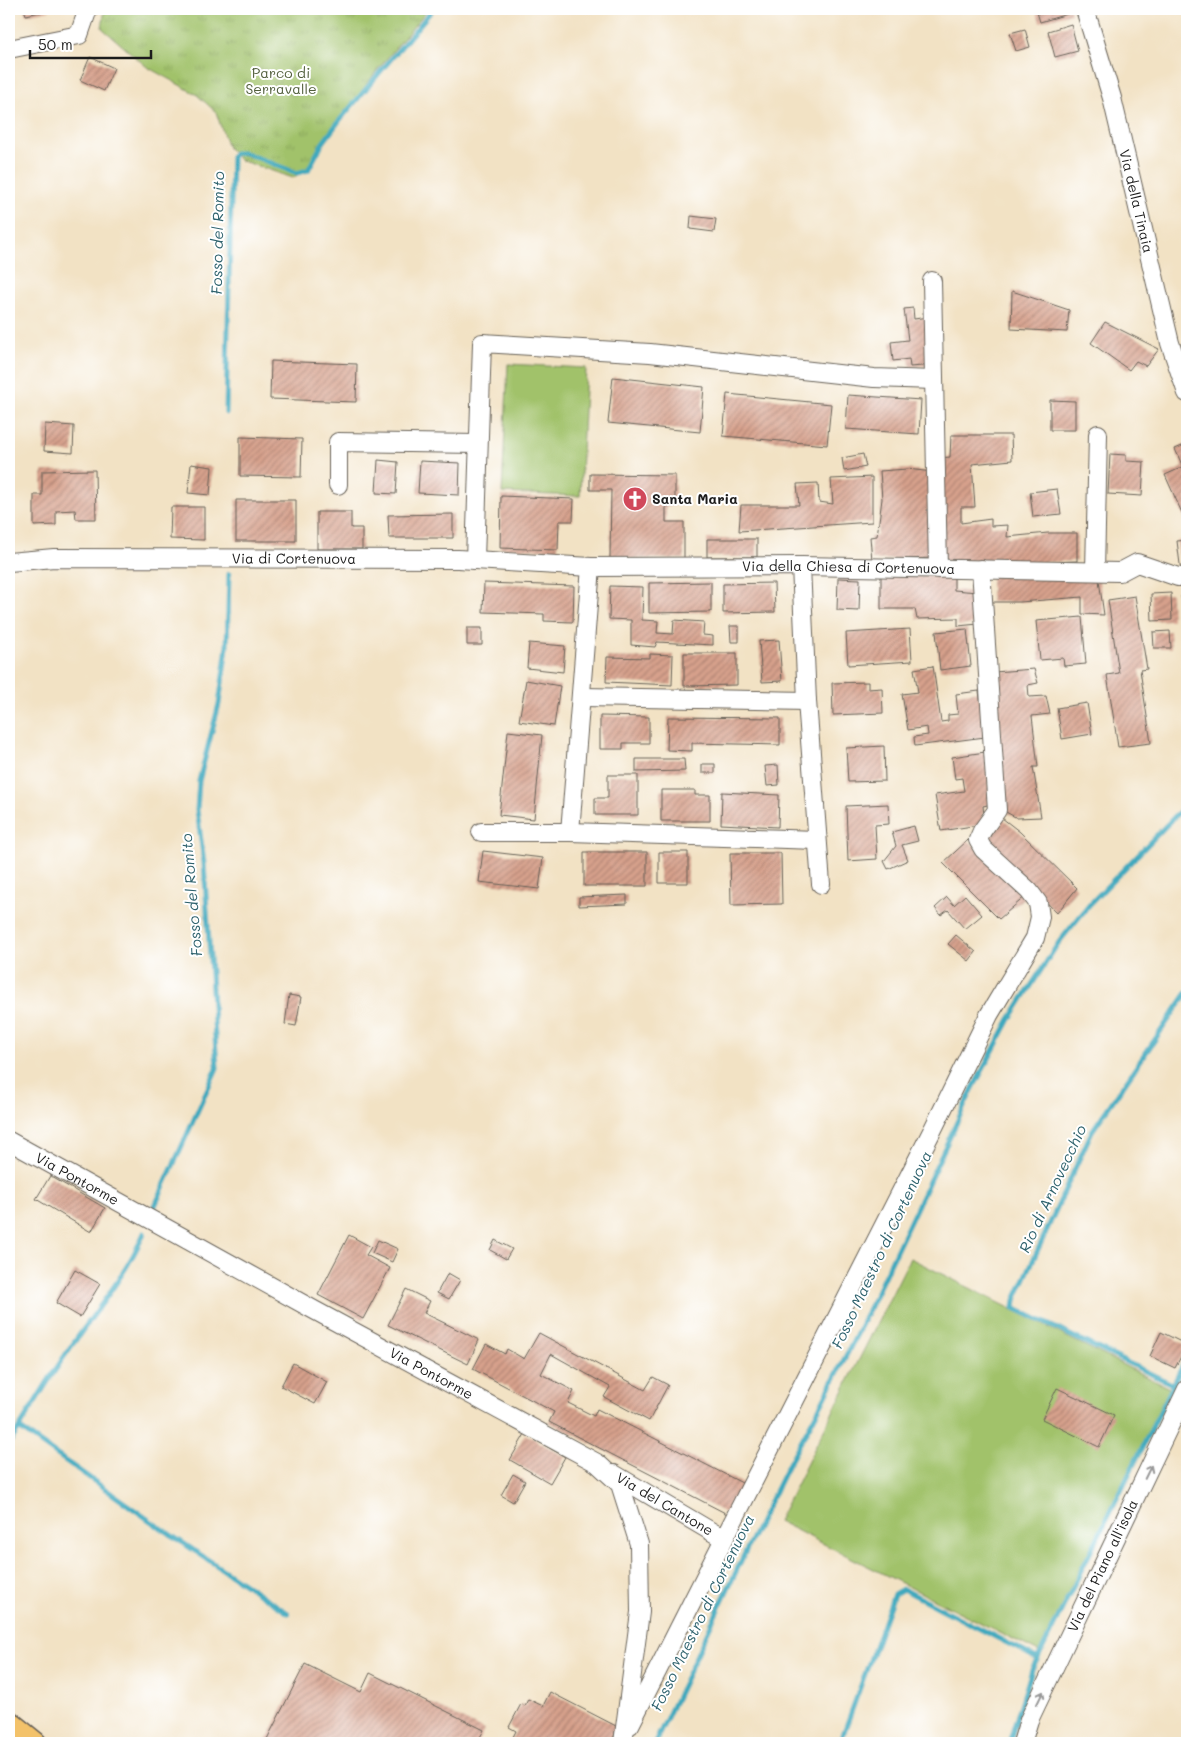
<svg xmlns="http://www.w3.org/2000/svg" width="1196" height="1752" viewBox="0 0 1196 1752" font-family="Mali,sans-serif">
	<style>
		.grass { fill: url(#grass-tufts); stroke: #5e6f44 }
		.pitch { fill: #a1c26b; stroke: #5e6f44 }
		.lines { fill: none; stroke-linecap: round; stroke-linejoin: round }
		.stream { stroke: #3fa9be; stroke-width: 5 }
		.building { fill: url(#building-hatch) }
		.minor-casing { stroke: #676157; stroke-width: 20 }
		.major-casing { stroke: #676157; stroke-width: 25 }
		.minor { stroke: #fff; stroke-width: 18 }
		.major { stroke: #f3c26a; stroke-width: 22 }
		.oneway { stroke: #999 }
		.labels { text-anchor: middle; stroke-width: 4; stroke-linejoin: round; paint-order: stroke }
		.park-label { font-size: 14px; fill: #515e3c; stroke: #fff }
		.street-label { font-size: 14px; fill: #1c1c1c; stroke: #fff }
		.poi-label { font-size: 14px; font-weight: bold; fill: #1c1c1c; stroke: #fff; text-anchor: start }
		.water-label { font-size: 15px; font-style: italic; fill: #2e626d; stroke: #fff }
	</style>
	<defs>
		<pattern id="grass-tufts" width="24" height="20" patternUnits="userSpaceOnUse" patternTransform="scale(1.25)"><rect width="24" height="20" fill="#a1c26b"/><path d="M3 7l-1-3M5 7V3M7 7l1-3M15 17l-1-3M17 17v-4M19 17l1-3" fill="none" stroke="#8aa65c"/></pattern>
		<pattern id="building-hatch" width="6" height="6" patternUnits="userSpaceOnUse" patternTransform="scale(1.25)"><rect width="6" height="6" fill="#d7a18c"/><path d="M-1 1l2-2M0 6l6-6M5 7l2-2" fill="none" stroke="#ae8272"/></pattern>
	</defs>
	<rect width="100%" height="100%" fill="#fff"/>
	<filter id="ink" filterUnits="userSpaceOnUse"><feTurbulence type="fractalNoise" baseFrequency=".02" numOctaves="2"/><feDisplacementMap in="SourceGraphic" scale="10" xChannelSelector="R" yChannelSelector="G"/><feConvolveMatrix kernelMatrix="1 2 1 2 8 2 1 2 1" color-interpolation-filters="sRGB"/></filter>
	<filter id="wash" filterUnits="userSpaceOnUse"><feTurbulence type="fractalNoise" baseFrequency=".0096" numOctaves="4" result="noise"/><feDisplacementMap in="SourceGraphic" scale="20" xChannelSelector="R" yChannelSelector="G"/><feGaussianBlur stdDeviation="1.12" result="paint"/><feColorMatrix in="noise" values="0 0 0 0 0 0 0 0 0 0 0 0 0 0 0 0 0 1.4 0 .05"/><feComposite in="paint" operator="in"/></filter>
	<g filter="url(#wash)">
		<rect width="100%" height="100%" fill="#f2e2c4"/>
		<path class="grass" d="M105,9H428L375,73L308,167L293,178L240,160L228,148L216,112L196,94L147,67L102,28Z"/>
		<path class="pitch" d="M508,364L586,368L580,496L502,493Z
			M910,1258L1171,1389L1039,1652L778,1521Z"/>
		<g class="lines">
			<path class="stream" d="M226,413L232,157L235,153H245L297,173L308,170L322,144L339,121L433,9
				M154,1208L217,1068L204,863L197,810L199,781L219,704L227,647L229,574
				M1174,1385L1014,1308L1015,1300L1092,1131L1187,993
				M19,1428L159,1527L288,1613
				M9,1444C26,1418 41,1391 58,1366C86,1322 123,1282 144,1233
				M655,1743L750,1542L788,1465L822,1403L857,1334L972,1090L1010,1019L1059,942L1090,904L1187,804
				M840,1743L894,1594L903,1589L1038,1659
				M1009,1743L1032,1670L1187,1357"/>
		</g>
		<g id="blocks">
			<path class="building" d="M24,9H50V10L26,15Z
				M1036,9H1070L1071,13L1040,22Z
				M1071,24L1078,51L1055,57L1048,31Z
				M1025,29L1030,47L1016,51L1010,33Z
				M90,57L114,68L104,91L80,80Z
				M691,216L716,219L714,232L690,229Z
				M1012,291L1069,310L1067,332L1011,329Z
				M913,308L914,319L928,317L934,365L910,367L909,359L893,361L891,342L908,340L904,309Z
				M1105,322L1159,349L1146,366L1136,361L1129,370L1091,343Z
				M271,361L357,364L356,402L270,399Z
				M613,377L704,387L700,432L608,423Z
				M727,394L831,404L827,445L723,436Z
				M848,395L921,400L919,434L846,429Z
				M1050,400L1075,401V430H1050Z
				M45,424L74,426L73,453L44,451Z
				M951,435H1011L1012,460L972,464L975,507H961V523L991,519V526L1008,525L1007,537L1048,533H1077V561L992,564L940,561V458L950,457Z
				M240,437L302,439L301,477L240,476Z
				M1187,444V524L1165,475L1183,467L1175,449Z
				M863,454L866,467L844,471L842,458Z
				M1110,454L1126,455V461L1144,462L1142,496L1108,494Z
				M378,460L398,462L396,494L376,493Z
				M420,461L460,463L459,495L418,493Z
				M191,464L212,467L210,495L188,493Z
				M907,469L933,472L936,558L872,560L870,537L877,536L882,499L880,471Z
				M95,470L96,519H76L75,510L56,511V525L34,526V495H42V471Z
				M590,474L675,475V506H666V522H684V559L610,558L611,490H590Z
				M872,477V522L739,531L741,505H799L797,484L818,483L819,502L833,504L831,479Z
				M1057,489L1061,514L1033,517L1030,492Z
				M501,496L574,499L573,521H559L558,550L500,548Z
				M236,500H296V541H236Z
				M171,507H204V540L170,539Z
				M317,512H351V528H362V549H317Z
				M453,514V538H389L388,515Z
				M707,539H757V557H707Z
				M1187,540V571L1181,572L1177,541Z
				M954,572V590L977,592L978,624L958,626V618L917,619L915,609H881V576H915Z
				M991,572L1098,573L1104,615L1082,614V597L1020,602H991Z
				M838,578L860,579L859,611L837,610Z
				M711,582V612L649,613V583Z
				M484,583L574,586L573,622L544,621V614L483,612Z
				M774,583L775,612L723,613V584Z
				M610,586L643,587L642,620L658,621L657,633L673,634L674,620L704,622L703,635L713,636V645L657,642L655,647L631,645V620L609,619Z
				M1171,593L1172,620L1152,621L1151,594Z
				M1187,595V615H1184L1181,596Z
				M1135,596L1147,669L1140,670L1151,743L1118,747L1107,675L1119,673L1108,600Z
				M1082,617L1086,664L1064,666L1063,658L1040,660L1036,621Z
				M730,626H739V642H731Z
				M467,628H482V645H467Z
				M910,629L912,661L848,665L846,633Z
				M967,629L971,666L940,670L936,632Z
				M1170,631L1171,648H1154L1153,632Z
				M779,640L782,681L762,682L759,641Z
				M529,643L565,646L563,672L527,668Z
				M684,653H737V685L684,686Z
				M650,654L673,655L672,685L606,682L607,657L650,658Z
				M933,666L941,722L948,721V715L958,714L956,694L979,691L985,737L915,746L914,737L928,735L927,727L908,730L902,694L918,692L914,669Z
				M1034,669L1038,683L1028,685L1029,697L1046,696L1050,714L1032,716L1038,767H1033L1041,817L1017,818L1004,811L994,672Z
				M526,680L560,686L554,726L519,721Z
				M868,682V689L882,688L883,713L833,715L832,683Z
				M1087,703L1092,734L1062,739L1057,708Z
				M600,716L649,717V743H623V749H600Z
				M668,717L780,718V745L692,743V751L667,750Z
				M508,731L542,735L534,819L499,815Z
				M884,746L885,781L848,782L846,748Z
				M985,752L992,804L983,806L985,824L941,831L935,795L964,791L962,778L955,779L952,757Z
				M636,759H684L685,771L636,772Z
				M702,764H715V773H702Z
				M778,765L779,785L767,786L765,766Z
				M608,775H638V815H595V798H608Z
				M661,790H695V795H710V821H661Z
				M722,792L779,795L778,827L721,824Z
				M888,804L889,824L875,825L877,859L848,861L846,806Z
				M1002,818L1020,832L1077,888L1057,913L987,841Z
				M914,826L918,841L902,845L908,860L888,869L884,861L896,846L892,832Z
				M968,840L1027,895L999,919L943,863Z
				M483,851L543,858L539,889L479,882Z
				M584,852H647V886H584Z
				M659,852H688V883H659Z
				M730,853H781L782,904L731,905Z
				M627,895V904L579,906V897Z
				M965,895L982,915L965,929L948,910L941,915L935,908L947,897L954,905Z
				M956,935L976,952L969,961L948,944Z
				M289,995L301,997L296,1026L285,1024Z
				M50,1176L105,1208L91,1232L36,1199Z
				M349,1235L371,1247L366,1255L390,1268L363,1319L318,1295Z
				M378,1240L398,1249L392,1262L372,1253Z
				M495,1240L512,1249L506,1259L490,1250Z
				M75,1270L100,1284L80,1317L56,1303Z
				M448,1273L460,1280L449,1299L437,1293Z
				M406,1289L430,1301L424,1313L479,1340L468,1364L388,1325Z
				M1161,1332L1187,1345L1175,1368L1150,1356Z
				M539,1333L645,1390L653,1377L668,1385L649,1421L604,1397L610,1387L551,1354L541,1374L574,1391L568,1403L594,1416L597,1409L746,1485L731,1516L549,1422L554,1412L473,1369L486,1344L505,1354L507,1349L524,1359Z
				M293,1363L327,1382L315,1404L281,1386Z
				M1057,1388L1114,1415L1099,1447L1042,1419Z
				M525,1434L565,1457L550,1483L510,1460Z
				M513,1474L525,1481L513,1502L501,1495Z
				M305,1664L361,1692L370,1673L484,1730L477,1743H265Z
				M550,1692L616,1726L613,1743H510L516,1731L509,1727L521,1704L525,1706L528,1699L543,1706Z"/>
		</g>
	</g>
	<g filter="url(#ink)">
		<use href="#blocks" fill-opacity="0" stroke="#676157" stroke-width="1"/>
		<g class="lines">
			<defs>
				<g id="minor">
					<path id="s1" d="M1085,9L1112,98L1170,343L1187,393"/>
					<path d="M9,49L79,35L88,9"/>
					<path d="M932,281L938,569"/>
					<path d="M338,485V442L478,444"/>
					<path d="M475,560L482,343L650,353L874,378L934,380"/>
					<path id="s2" d="M9,562L54,558L458,559L591,567L801,566L1120,572L1137,563L1178,577H1187"/>
					<path d="M801,566L807,701L821,884"/>
					<path d="M1095,571L1098,434"/>
					<path d="M582,697L807,701"/>
					<path d="M481,832H570L817,840"/>
					<path d="M570,832L591,567"/>
					<path id="s3" d="M9,1141L314,1310L597,1463L620,1484L639,1544L640,1612L623,1743"/>
					<path id="s4" d="M614,1474L724,1539L630,1725"/>
					<path d="M724,1539L933,1129L989,1015L1035,938L1040,917L1038,903L1029,891L983,849L978,840L982,831L997,810L981,569"/>
					<path id="s5" d="M1022,1743L1029,1720L1187,1389"/>
				</g>
				<path id="major" d="M9,1722L35,1743"/>
			</defs>
			<use href="#minor" class="minor-casing"/>
			<use href="#major" class="major-casing"/>
			<use href="#minor" class="minor"/>
			<use href="#major" class="major"/>
		</g>
		<defs><path id="oneway-shaft" d="M-6 0H5M1.5-3L5.5 0L1.5 3" fill="none" stroke-width="1.6" stroke-linecap="round" stroke-linejoin="round" transform="scale(1.25)"/></defs>
		<g class="oneway">
			<use href="#oneway-shaft" transform="translate(1148 1472) rotate(-64)"/>
			<use href="#oneway-shaft" transform="translate(1040 1698) rotate(-64)"/>
		</g>
	</g>
	<defs>
		<symbol id="church-disc" viewBox="-11 -11 22 22"><circle r="9.5" fill="#d1495b" stroke="#fff"/><path d="M-1.2-6h2.4v3.5h3.3v2.4h-3.3V6h-2.4V-.1h-3.3v-2.4h3.3Z" fill="#fff"/></symbol>
	</defs>
	<g fill-rule="evenodd">
		<use href="#church-disc" x="621" y="485" width="28" height="28"/>
	</g>
	<g class="labels">
		<g class="park-label">
			<text x="281" y="78">Parco di<tspan x="281" dy="16">Serravalle</tspan></text>
		</g>
		<g class="street-label">
			<text dy="5" stroke="none"><textPath href="#s1" startOffset="199">Via della Tinaia</textPath></text>
			<text dy="5" stroke="none"><textPath href="#s2" startOffset="285">Via di Cortenuova</textPath></text>
			<text dy="5" stroke="none"><textPath href="#s2" startOffset="840">Via della Chiesa di Cortenuova</textPath></text>
			<text dy="5" stroke="none"><textPath href="#s3" startOffset="78">Via Pontorme</textPath></text>
			<text dy="5" stroke="none"><textPath href="#s3" startOffset="482">Via Pontorme</textPath></text>
			<text dy="5" stroke="none"><textPath href="#s4" startOffset="59">Via del Cantone</textPath></text>
			<text dy="5" stroke="none"><textPath href="#s5" startOffset="195">Via del Piano all'isola</textPath></text>
		</g>
		<g class="poi-label">
			<text x="652" y="504">Santa Maria</text>
		</g>
		<g class="water-label">
			<text transform="translate(218 233) rotate(-89)" y="5">Fosso del Romito</text>
			<text transform="translate(192 895) rotate(-95)" y="5">Fosso del Romito</text>
			<text transform="translate(1053 1189) rotate(-65)" y="5">Rio di Arnovecchio</text>
			<text transform="translate(882 1250) rotate(-65)" y="5">Fosso Maestro di Cortenuova</text>
			<text transform="translate(703 1613) rotate(-64)" y="5">Fosso Maestro di Cortenuova</text>
		</g>
	</g>
	<rect width="1196" height="1752" fill="none" stroke="#fff" stroke-width="30"/>
	<path d="M30 50v8h121v-8" fill="none" stroke="#1c1c1c" stroke-width="2.5"/>
	<text x="38" y="50" font-size="15" fill="#1c1c1c" stroke="#ffffff" stroke-width="4" paint-order="stroke">50 m</text>
</svg>
